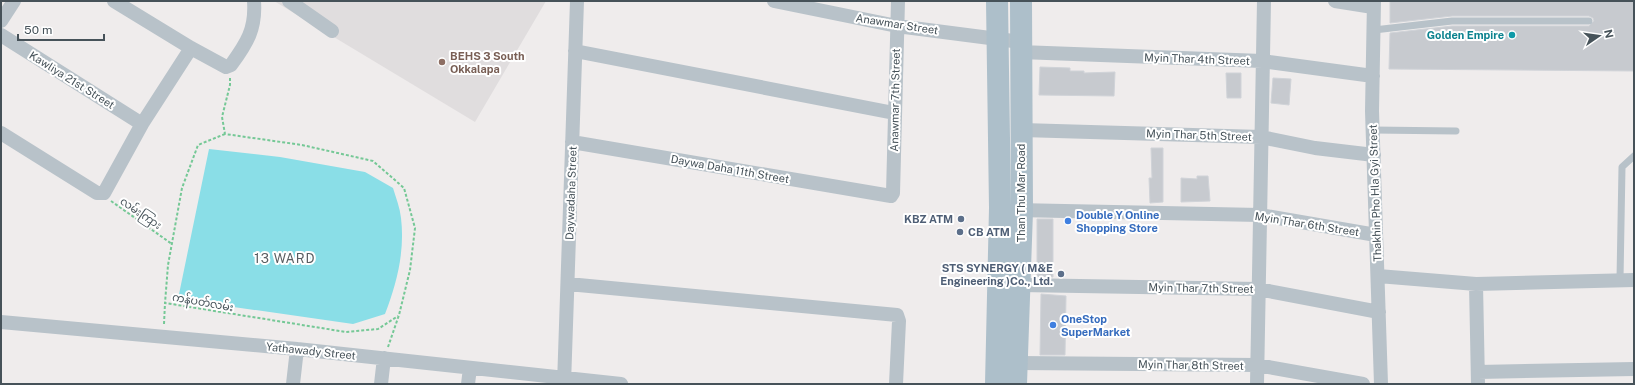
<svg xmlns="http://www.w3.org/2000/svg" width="1635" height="385" viewBox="0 0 1635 385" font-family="'Public Sans','Noto Sans Myanmar',sans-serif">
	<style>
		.education { fill: #e0ddde }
		.water { fill: #8adee7 }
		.building { fill: #c7cacf; stroke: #d0d3d8 }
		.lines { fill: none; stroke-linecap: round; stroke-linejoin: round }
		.path { stroke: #75c896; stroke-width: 2; stroke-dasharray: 3 2; stroke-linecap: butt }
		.service { stroke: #b8c2c9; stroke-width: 7 }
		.minor { stroke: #b8c2c9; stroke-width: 14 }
		.primary { stroke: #adbfca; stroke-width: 22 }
		.culture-dot { fill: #0f9aa8; stroke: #fff; stroke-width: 1.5 }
		.education-dot { fill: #8d6e63; stroke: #fff; stroke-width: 1.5 }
		.service-dot { fill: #5c6f8a; stroke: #fff; stroke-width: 1.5 }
		.shop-dot { fill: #3f7fe0; stroke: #fff; stroke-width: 1.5 }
		.labels { text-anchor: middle; stroke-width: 4; stroke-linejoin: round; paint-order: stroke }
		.street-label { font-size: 11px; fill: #465259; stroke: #fff }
		.culture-label { font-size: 11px; font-weight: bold; fill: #0d838f; stroke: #fff; text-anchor: end }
		.education-label { font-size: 11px; font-weight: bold; fill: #785e54; stroke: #fff; text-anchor: start }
		.shop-label { font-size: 11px; font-weight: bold; fill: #366cbe; stroke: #fff; text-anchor: start }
		.service-label { font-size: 11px; font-weight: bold; fill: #4e5e75; stroke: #fff; text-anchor: end }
		.quarter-label { font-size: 13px; letter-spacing: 1px; fill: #595d61; stroke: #fff }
	</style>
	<rect width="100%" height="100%" fill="#efecec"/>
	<path class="education" d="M274,1H546L475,122Z"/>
	<path class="water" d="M209,149L280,157L365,172L393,188C396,198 400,208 401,218C405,251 397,283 385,314L353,324L178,299Z"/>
	<path class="building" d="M1390,1H1634V71L1389,69L1390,33L1452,26H1589L1594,21L1593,18L1589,16H1452L1390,23Z
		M1040,67L1070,68V71H1084V73L1115,72L1114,96L1039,95Z
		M1226,73H1241V98H1227Z
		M1273,78L1291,79L1289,105L1271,103Z
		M1151,148H1163V202L1150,203L1149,178H1152Z
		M1197,176H1208L1210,201L1181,202V178L1197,179Z
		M1037,219H1053V277H1037Z
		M1041,294L1066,296L1065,355H1040Z"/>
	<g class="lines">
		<path class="path" d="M230,78V85L222,117L225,134L302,145L373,161L404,188L415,228L410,270L399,315L388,347
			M225,134L198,145L182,188L168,265L165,303L346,332L378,329L398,316
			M111,201L172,244
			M164,324L165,303"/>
		<path class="service" d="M1374,30L1452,21H1589
			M1373,130L1456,131
			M1620,279L1622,167L1634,156"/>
		<path class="minor" d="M114,1L191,48L226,67L231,65C247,43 256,29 254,1
			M289,1L332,31
			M774,1L897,26L1021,42
			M1335,1L1373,7
			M1374,1L1372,111L1381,384
			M1,21L14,1
			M1,35L142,124
			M575,51L894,113
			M1020,52L1262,61L1373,76
			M1022,130L1261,137L1315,148L1374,155
			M1,133L97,193H104L142,124L191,48
			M572,142L891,196L893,193L898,1
			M1014,210L1260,215L1376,235
			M1378,276L1476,284L1634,280
			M568,284L897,315L899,321L896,384
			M1476,284L1478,384
			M1020,285L1258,289L1379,312
			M1,322L297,349L621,384
			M1018,363L1257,365L1363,384
			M1478,372L1634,369
			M293,384L297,349
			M381,384L384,358
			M468,384L470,368
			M564,384L577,1
			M1257,384L1264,1"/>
		<path class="primary" d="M996,384L1000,208L997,1
			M1016,384L1022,211L1021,1"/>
	</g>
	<circle class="culture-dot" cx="1512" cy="35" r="4"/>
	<circle class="education-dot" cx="442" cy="62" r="4"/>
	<g class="service-dot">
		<circle cx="961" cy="219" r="4"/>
		<circle cx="960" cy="232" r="4"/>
		<circle cx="1061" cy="274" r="4"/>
	</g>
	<g class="shop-dot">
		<circle cx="1068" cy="221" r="4"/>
		<circle cx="1053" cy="325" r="4"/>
	</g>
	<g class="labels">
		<g class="street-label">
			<text transform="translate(897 24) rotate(9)" y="4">Anawmar Street</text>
			<text transform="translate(1197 59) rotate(2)" y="4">Myin Thar 4th Street</text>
			<text transform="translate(72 80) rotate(32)" y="4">Kawliya 21st Street</text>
			<text transform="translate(895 100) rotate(-89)" y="4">Anawmar 7th Street</text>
			<text transform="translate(1199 135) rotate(2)" y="4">Myin Thar 5th Street</text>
			<text transform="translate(730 169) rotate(10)" y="4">Daywa Daha 11th Street</text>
			<text transform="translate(571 193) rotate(-88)" y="4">Daywadaha Street</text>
			<text transform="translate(1021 193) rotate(-90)" y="4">Than Thu Mar Road</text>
			<text transform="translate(1375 193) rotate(-92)" y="4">Thakhin Pho Hla Gyi Street</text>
			<text transform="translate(141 213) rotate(34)" y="4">လမ်းကြား</text>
			<text transform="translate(1307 224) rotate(9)" y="4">Myin Thar 6th Street</text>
			<text transform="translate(1201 288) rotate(1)" y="4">Myin Thar 7th Street</text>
			<text transform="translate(203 302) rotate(10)" y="4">ကန်ပတ်လမ်း</text>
			<text transform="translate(311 351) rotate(6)" y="4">Yathawady Street</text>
			<text transform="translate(1191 365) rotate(1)" y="4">Myin Thar 8th Street</text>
		</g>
		<g class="culture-label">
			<text x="1504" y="39">Golden Empire</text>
		</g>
		<g class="education-label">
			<text x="450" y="60">BEHS 3 South<tspan x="450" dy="13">Okkalapa</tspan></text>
		</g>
		<g class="shop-label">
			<text x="1076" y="219">Double Y Online<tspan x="1076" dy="13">Shopping Store</tspan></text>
			<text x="1061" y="323">OneStop<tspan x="1061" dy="13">SuperMarket</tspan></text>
		</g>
		<g class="service-label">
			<text x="953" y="223">KBZ ATM</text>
			<text x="968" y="236" text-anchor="start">CB ATM</text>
			<text x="1053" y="272">STS SYNERGY ( M&amp;E<tspan x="1053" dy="13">Engineering )Co., Ltd.</tspan></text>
		</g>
		<g class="quarter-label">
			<text x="285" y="263">13 WARD</text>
		</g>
	</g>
	<rect width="1635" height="385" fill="none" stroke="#465259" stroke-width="4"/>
	<g transform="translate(1599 36) rotate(77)" stroke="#ffffff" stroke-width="3" paint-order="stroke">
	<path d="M0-3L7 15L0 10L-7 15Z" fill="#465259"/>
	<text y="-6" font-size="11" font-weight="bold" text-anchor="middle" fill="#465259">N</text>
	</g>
	<path d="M18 34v6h86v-6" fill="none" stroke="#465259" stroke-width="2"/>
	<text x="24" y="34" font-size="12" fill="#465259" stroke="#ffffff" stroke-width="3" paint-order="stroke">50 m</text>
</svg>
